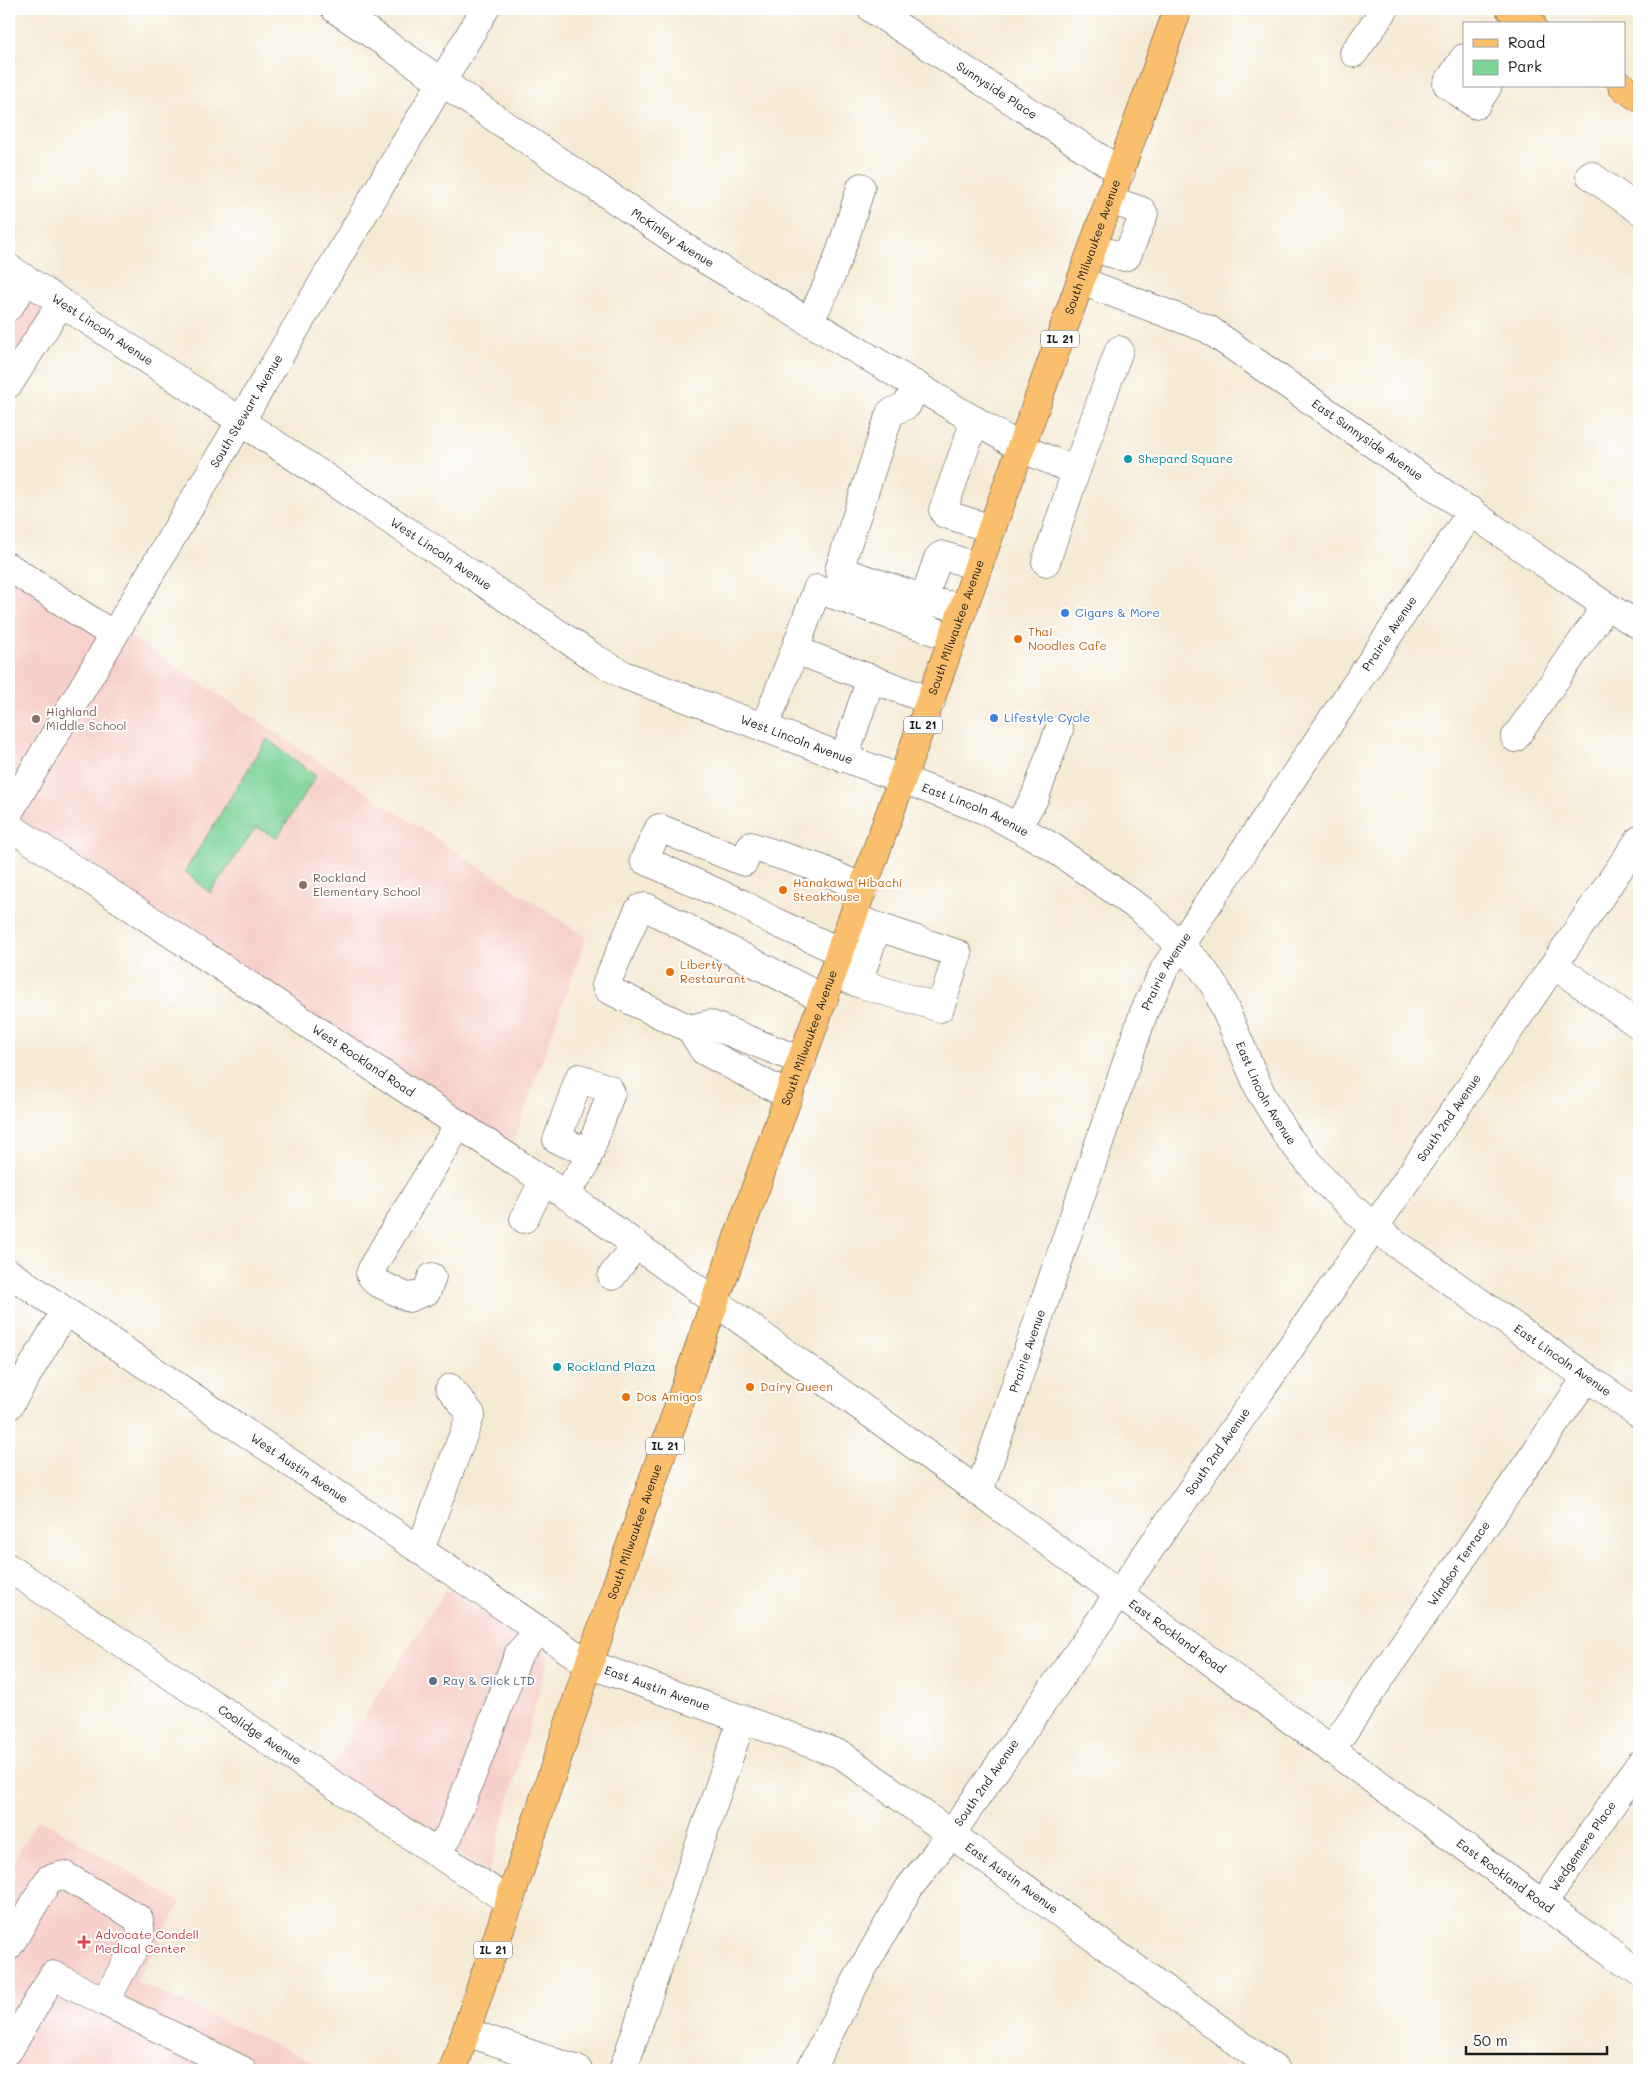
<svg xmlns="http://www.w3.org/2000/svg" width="1648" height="2079" viewBox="0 0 1648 2079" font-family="Mali,sans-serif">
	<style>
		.built { fill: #f7d0c9 }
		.green { fill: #7cd397; stroke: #4c785a }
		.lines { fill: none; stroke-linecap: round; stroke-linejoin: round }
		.minor-casing { stroke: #3d3b38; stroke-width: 29 }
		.major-casing { stroke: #3d3b38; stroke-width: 29 }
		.minor { stroke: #fff; stroke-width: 28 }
		.major { stroke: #f9bf6d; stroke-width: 28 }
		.culture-dot { fill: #0f9aa8; stroke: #fff; stroke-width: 2 }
		.shop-dot { fill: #3f7fe0; stroke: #fff; stroke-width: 2 }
		.food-dot { fill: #e8710a; stroke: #fff; stroke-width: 2 }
		.education-dot { fill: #8d6e63; stroke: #fff; stroke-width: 2 }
		.service-dot { fill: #5c6f8a; stroke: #fff; stroke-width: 2 }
		.health-dot { fill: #e0444e; stroke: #fff; stroke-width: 2 }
		.labels { text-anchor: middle; stroke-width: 4; stroke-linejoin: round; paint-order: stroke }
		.shield { fill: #fff; stroke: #606060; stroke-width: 1 }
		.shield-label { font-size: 11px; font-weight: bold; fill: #1c1c1c }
		.street-label { font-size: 12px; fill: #1c1c1c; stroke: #fff }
		.culture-label { font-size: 12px; fill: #0d838f; stroke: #fff; text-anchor: start }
		.shop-label { font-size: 12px; fill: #366cbe; stroke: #fff; text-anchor: start }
		.food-label { font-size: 12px; fill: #c56008; stroke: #fff; text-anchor: start }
		.education-label { font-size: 12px; fill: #785e54; stroke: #fff; text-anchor: start }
		.service-label { font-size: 12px; fill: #4e5e75; stroke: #fff; text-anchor: start }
		.health-label { font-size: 12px; fill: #be3a42; stroke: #fff; text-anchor: start }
	</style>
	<rect width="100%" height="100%" fill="#fff"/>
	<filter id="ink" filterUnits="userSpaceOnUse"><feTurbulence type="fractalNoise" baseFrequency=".02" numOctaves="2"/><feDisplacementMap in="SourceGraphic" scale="10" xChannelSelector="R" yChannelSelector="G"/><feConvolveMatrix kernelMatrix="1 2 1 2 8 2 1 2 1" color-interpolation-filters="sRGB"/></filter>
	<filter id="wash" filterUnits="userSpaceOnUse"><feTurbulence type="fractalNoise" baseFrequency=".0096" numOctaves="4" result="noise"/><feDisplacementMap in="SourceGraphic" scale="20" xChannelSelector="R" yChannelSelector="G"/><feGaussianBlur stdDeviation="1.12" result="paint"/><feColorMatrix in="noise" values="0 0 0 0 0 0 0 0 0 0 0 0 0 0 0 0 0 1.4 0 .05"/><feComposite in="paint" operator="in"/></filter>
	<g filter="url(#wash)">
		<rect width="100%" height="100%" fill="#f5ead4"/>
		<path class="built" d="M9,268L61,303L9,380Z
			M9,557L586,937L508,1157L9,826Z
			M446,1590L549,1655L489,1873L329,1771Z
			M38,1818L181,1903L136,1981L331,2070H9V1869Z"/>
		<path class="green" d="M267,739L316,776L277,838L256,827L210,893L185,871Z"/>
	</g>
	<g filter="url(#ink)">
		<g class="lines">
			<defs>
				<g id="minor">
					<path id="s1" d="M335,9L689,250L1021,448L1076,471L1046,562"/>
					<path id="s2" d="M872,9L1121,172"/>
					<path d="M1354,53L1385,9"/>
					<path d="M1464,58L1447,84L1476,105L1488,86"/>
					<path d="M1590,175L1639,210"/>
					<path d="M1093,248L1124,257L1127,256L1144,214L1142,211L1110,200"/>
					<path id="s3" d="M9,268L434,549L596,659L624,675L989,812L1049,845L1142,910L1200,965L1216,988L1261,1093L1288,1137L1325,1182L1374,1228L1639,1414"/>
					<path id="s4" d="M1081,281L1208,329L1603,604L1639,625"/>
					<path d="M9,307L27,280"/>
					<path d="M809,321C833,280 847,233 861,187"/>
					<path d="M9,384L61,303"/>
					<path d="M916,385L907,405L890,413L839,570L934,602L964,608"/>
					<path d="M975,420L943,510L945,514L992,529"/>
					<path d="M1076,471L1119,350"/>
					<path d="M9,567L113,635"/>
					<path d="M924,598L938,558L942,555L978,567"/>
					<path d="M795,650L817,589L953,638"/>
					<path d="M764,728L795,650L931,701"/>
					<path d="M1515,738L1596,621L1603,604"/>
					<path d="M844,758L871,678"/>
					<path id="s5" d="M9,812L485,9"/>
					<path id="s6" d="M9,826L585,1208L979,1492L1543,1904L1639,1972"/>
					<path d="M1017,827L1035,797L1059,730"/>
					<path d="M853,918L958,954L940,1008L858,983"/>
					<path d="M841,952L773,921L743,904L644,860L659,828L744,862L751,846L819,868L864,889"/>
					<path d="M1554,965L1639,1025"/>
					<path d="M842,977L858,983L877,927"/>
					<path d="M690,1029L709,1024L802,1061"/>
					<path d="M789,1096L704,1051L690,1029L609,990L606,986L607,982L638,911L641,908L646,907L824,999"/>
					<path d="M565,1194L584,1167L611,1093L609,1089L579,1078L557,1140L590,1152"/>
					<path d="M524,1219L544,1180"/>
					<path id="s7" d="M9,1273L589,1664L842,1755L1276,2070"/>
					<path d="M612,1276L636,1244"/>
					<path d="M432,1277L427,1291L409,1298L376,1282L370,1274L374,1264L459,1124"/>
					<path d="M9,1406L65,1311"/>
					<path id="s8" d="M979,1492L1144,1012L1165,968L1472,511"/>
					<path d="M420,1550L471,1414L450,1388"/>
					<path id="s9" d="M9,1568L510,1902"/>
					<path id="s10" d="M1331,1750L1587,1377"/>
					<path d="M435,1852L449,1835L519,1653L539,1631"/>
					<path id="s11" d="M1543,1904L1639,1765"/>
					<path d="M9,1946L49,1879L64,1875L139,1919L141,1935L105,2002L242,2070"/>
					<path d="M466,2032L578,2070"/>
					<path d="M9,2050L53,1975L105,2002"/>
					<path d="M623,2070L742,1719"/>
					<path id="s12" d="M810,2070L863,1968L909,1888L951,1834L1374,1228L1639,840"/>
				</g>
				<g id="major">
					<path d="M1510,9L1532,24"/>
					<path d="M1622,86L1639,98"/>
					<path id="s13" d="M453,2070L589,1664L715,1301L1178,9"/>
				</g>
			</defs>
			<use href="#minor" class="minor-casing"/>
			<use href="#major" class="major-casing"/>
			<use href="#minor" class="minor"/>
			<use href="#major" class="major"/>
		</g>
	</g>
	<g class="culture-dot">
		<circle cx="1128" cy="459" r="5"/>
		<circle cx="557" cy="1367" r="5"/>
	</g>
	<g class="shop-dot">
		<circle cx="1065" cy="613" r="5"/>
		<circle cx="994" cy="718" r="5"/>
	</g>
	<g class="food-dot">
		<circle cx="1018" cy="639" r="5"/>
		<circle cx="783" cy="890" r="5"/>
		<circle cx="670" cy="972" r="5"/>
		<circle cx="750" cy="1387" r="5"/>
		<circle cx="626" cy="1397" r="5"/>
	</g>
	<g class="education-dot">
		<circle cx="36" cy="719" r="5"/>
		<circle cx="303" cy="885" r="5"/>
	</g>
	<circle class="service-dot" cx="433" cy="1681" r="5"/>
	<path class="health-dot" d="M81.5 1934.5h5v5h5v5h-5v5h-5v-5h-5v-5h5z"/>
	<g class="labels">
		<g class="shield">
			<rect x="1041" y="330.5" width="38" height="17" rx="4"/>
			<rect x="904" y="716.5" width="38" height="17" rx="4"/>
			<rect x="646" y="1437.5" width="38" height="17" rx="4"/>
			<rect x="474" y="1941.5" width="38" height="17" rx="4"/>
		</g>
		<g class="shield-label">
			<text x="1060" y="343">IL 21</text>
			<text x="923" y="729">IL 21</text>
			<text x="665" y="1450">IL 21</text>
			<text x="493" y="1954">IL 21</text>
		</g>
		<g class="street-label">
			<text dy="4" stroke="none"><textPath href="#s2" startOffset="149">Sunnyside Place</textPath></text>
			<text dy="4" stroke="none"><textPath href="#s1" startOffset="408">McKinley Avenue</textPath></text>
			<text dy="4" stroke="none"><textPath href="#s13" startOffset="1932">South Milwaukee Avenue</textPath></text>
			<text dy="4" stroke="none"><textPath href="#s3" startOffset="112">West Lincoln Avenue</textPath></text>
			<text dy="4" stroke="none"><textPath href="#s5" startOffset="466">South Stewart Avenue</textPath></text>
			<text dy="4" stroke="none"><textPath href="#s4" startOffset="330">East Sunnyside Avenue</textPath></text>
			<text dy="4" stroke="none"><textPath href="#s3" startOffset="518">West Lincoln Avenue</textPath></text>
			<text dy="4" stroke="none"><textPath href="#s13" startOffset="1528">South Milwaukee Avenue</textPath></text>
			<text dy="4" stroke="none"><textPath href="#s8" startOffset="959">Prairie Avenue</textPath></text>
			<text dy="4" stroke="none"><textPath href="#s3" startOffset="922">West Lincoln Avenue</textPath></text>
			<text dy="4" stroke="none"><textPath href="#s3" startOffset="1114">East Lincoln Avenue</textPath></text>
			<text dy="4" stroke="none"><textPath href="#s8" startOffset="554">Prairie Avenue</textPath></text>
			<text dy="4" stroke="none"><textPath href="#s13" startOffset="1092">South Milwaukee Avenue</textPath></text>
			<text dy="4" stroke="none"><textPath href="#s6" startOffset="425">West Rockland Road</textPath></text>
			<text dy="4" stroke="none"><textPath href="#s3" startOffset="1534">East Lincoln Avenue</textPath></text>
			<text dy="4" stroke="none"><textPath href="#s12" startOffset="1148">South 2nd Avenue</textPath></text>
			<text dy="4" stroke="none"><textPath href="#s8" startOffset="149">Prairie Avenue</textPath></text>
			<text dy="4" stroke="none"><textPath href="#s3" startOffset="1939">East Lincoln Avenue</textPath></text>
			<text dy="4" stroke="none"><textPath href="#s12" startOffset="742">South 2nd Avenue</textPath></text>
			<text dy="4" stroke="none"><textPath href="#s7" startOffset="350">West Austin Avenue</textPath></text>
			<text dy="4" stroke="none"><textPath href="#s13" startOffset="568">South Milwaukee Avenue</textPath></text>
			<text dy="4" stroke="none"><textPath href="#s10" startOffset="226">Windsor Terrace</textPath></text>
			<text dy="4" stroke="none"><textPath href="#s6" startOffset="1422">East Rockland Road</textPath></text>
			<text dy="4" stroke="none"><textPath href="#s7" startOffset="772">East Austin Avenue</textPath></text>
			<text dy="4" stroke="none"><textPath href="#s9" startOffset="301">Coolidge Avenue</textPath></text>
			<text dy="4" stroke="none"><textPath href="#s12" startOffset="338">South 2nd Avenue</textPath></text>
			<text dy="4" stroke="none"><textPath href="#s11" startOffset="70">Wedgemere Place</textPath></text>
			<text dy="4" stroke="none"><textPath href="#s6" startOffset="1828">East Rockland Road</textPath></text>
			<text dy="4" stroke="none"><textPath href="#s7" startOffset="1178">East Austin Avenue</textPath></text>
		</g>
		<g class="culture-label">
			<text x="1138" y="463">Shepard Square</text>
			<text x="567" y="1371">Rockland Plaza</text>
		</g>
		<g class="shop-label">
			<text x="1075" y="617">Cigars &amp; More</text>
			<text x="1004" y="722">Lifestyle Cycle</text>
		</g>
		<g class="food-label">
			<text x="1028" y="636">Thai<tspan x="1028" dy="14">Noodles Cafe</tspan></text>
			<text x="793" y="887">Hanakawa Hibachi<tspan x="793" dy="14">Steakhouse</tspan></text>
			<text x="680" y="969">Liberty<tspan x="680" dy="14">Restaurant</tspan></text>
			<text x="760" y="1391">Dairy Queen</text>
			<text x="636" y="1401">Dos Amigos</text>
		</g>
		<g class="education-label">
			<text x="46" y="716">Highland<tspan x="46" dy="14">Middle School</tspan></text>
			<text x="313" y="882">Rockland<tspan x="313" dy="14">Elementary School</tspan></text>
		</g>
		<g class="service-label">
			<text x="443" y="1685">Ray &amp; Glick LTD</text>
		</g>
		<g class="health-label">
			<text x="95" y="1939">Advocate Condell<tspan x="95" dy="14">Medical Center</tspan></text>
		</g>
	</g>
	<rect width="1648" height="2079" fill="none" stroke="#fff" stroke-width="30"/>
	<rect x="1463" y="22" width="162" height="65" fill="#ffffff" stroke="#a4a4a4"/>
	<rect x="1473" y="39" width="25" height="8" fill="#f9bf6d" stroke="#a4a4a4"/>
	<text x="1508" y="48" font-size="15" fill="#1c1c1c">Road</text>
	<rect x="1473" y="60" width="25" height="15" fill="#7cd397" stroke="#a4a4a4"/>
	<text x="1508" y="72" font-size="15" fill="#1c1c1c">Park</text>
	<path d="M1466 2046v8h141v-8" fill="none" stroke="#1c1c1c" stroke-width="2.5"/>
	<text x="1473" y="2046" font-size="15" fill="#1c1c1c" stroke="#ffffff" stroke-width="4" paint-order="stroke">50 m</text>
</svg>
